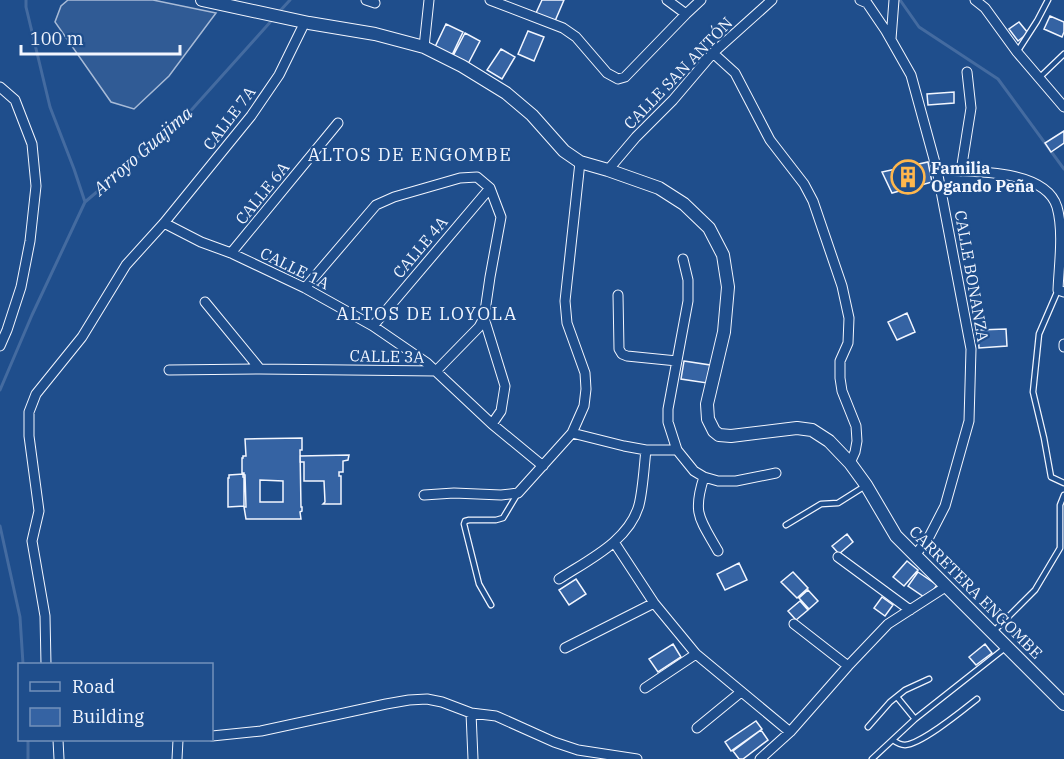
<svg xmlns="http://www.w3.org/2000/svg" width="1064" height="759" viewBox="0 0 1064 759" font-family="'IBM Plex Serif',serif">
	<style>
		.built { fill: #305b95; stroke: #a8bbd7; stroke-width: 1.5 }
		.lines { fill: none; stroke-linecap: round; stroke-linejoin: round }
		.stream { stroke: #446ba0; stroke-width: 3 }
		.building { fill: #3563a3; stroke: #f2f6ff; stroke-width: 1.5; fill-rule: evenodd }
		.service-casing { stroke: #f2f6ff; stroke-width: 7 }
		.minor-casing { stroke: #f2f6ff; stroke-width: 11 }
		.tertiary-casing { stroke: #f2f6ff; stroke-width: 14 }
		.service { stroke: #1f4e8c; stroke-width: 4.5 }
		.minor { stroke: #1f4e8c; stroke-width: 9 }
		.tertiary { stroke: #1f4e8c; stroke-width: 12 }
		.labels { text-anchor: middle; stroke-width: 4.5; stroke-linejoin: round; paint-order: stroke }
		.street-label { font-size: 16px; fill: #f2f6ff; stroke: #1f4e8c }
		.poi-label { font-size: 16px; font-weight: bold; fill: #f2f6ff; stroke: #1f4e8c; text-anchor: start }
		.water-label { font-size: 18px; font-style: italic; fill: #f2f6ff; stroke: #1f4e8c }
		.neighbourhood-label { font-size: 18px; letter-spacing: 1.5px; fill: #f2f6ff; stroke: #1f4e8c }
	</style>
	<rect width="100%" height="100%" fill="#1f4e8c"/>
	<path class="built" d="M68,0H153L216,13L169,76L134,109L111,102L55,22L61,6Z"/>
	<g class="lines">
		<path class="stream" d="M26,0V7L50,107L74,169L85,202
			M900,0L919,27L998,79L1064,169
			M279,12L290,0
			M0,390L32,315L85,202L186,116L273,19
			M0,526L20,617L23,664
			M28,740V759"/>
	</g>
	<path class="building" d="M542,0H564L555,21L536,13Z
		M1050,16L1064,22V32L1062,37L1044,29Z
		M1019,22L1028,33L1018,41L1009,29Z
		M446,24L463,32L452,55L435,47Z
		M528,31L544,37L534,61L518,54Z
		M465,33L480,41L468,64L453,56Z
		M501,49L515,57L502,79L487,70Z
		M954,92V103L928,105L927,94Z
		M1064,131V143L1051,152L1045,143Z
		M928,162L932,182L892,193L882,172Z
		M907,313L915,332L897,340L888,322Z
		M1006,329L1007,346L979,348L978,330Z
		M684,361L710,365L707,383L681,379Z
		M302,438V450H300L301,507H302V511L300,512L301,519H246L244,507H246L245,475H244V473H242V458H243V456H246L245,439ZM260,480L283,481V502H260Z
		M349,455L348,460L343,461V472H339V476H341V504H323L325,502L324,481H304V462H300V456Z
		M243,474V477H244V506L228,507V478H229V475Z
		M847,534L853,542L839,554L832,546Z
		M907,561L918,570L904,586L893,577Z
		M739,563L747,580L725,590L717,574Z
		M793,572L808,588L797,598L781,582Z
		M918,572L937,585L927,599L908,586Z
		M576,579L586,594L569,605L559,590Z
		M808,590L818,601L809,609L799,598Z
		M882,597L893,605L885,616L874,608Z
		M800,601L808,610L796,620L788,611Z
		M673,644L681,657L658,672L649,659Z
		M985,644L992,653L976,665L969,657Z
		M756,721L762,729L731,751L725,742Z
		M761,730L768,740L743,759H739L733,751Z"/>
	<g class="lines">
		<defs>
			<path id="service" d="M1017,52L1037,21L1048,0
				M1040,77L1064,54
				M1058,290L1039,334L1033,392L1044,438L1051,477L1064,483
				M786,525L821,504L838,503L865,486
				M491,605L479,584L464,524L465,521L469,520H496L503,518L518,493
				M993,632L1035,590L1060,548V505L1064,495
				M897,697L915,719
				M868,727L890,702L905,690L929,679
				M893,740C897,743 900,745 905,745C922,744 963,710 977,699
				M872,759L915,719L1005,648"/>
			<path id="minor" d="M366,0L375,3
				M490,0L563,28L576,37L607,73L618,79L625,77L686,14L701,0
				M667,0L686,14
				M860,0L867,3L886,31L911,75L937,170L971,349L969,421L945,506L928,539L915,555
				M975,0L985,8L1017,52L1064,107
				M891,39L894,0
				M424,47L429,0
				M713,53L735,73L770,140L804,184L813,201L842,286L849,318L848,343L840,361V378L842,391L856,426L857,441L855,452L850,463
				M0,87L15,100L32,144L36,186L30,241L21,287L7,330L0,346
				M608,170L636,137L673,100L713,53L772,0
				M937,170C970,172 1045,168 1057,207C1064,232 1059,265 1058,290L1064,292
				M961,171L971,108L967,72
				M164,223L201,242L231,253L305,288L373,326L427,363L492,424L543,466
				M231,253L338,123
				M683,259L688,280V301L668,409V422L677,450L694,471L704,477L718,481H736L776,473
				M618,295L619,349L622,354L627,356L677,361
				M205,302L260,369
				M484,318L505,386L501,411L492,424
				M373,326L490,188
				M1064,344V347
				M169,370L260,369L436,371L479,327L484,318L490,277L501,217L490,188L477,177L460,178L394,197L376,205L305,288
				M572,433L624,446L646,450H677
				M704,477C692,514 700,519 718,551
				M424,495L454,493L501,495L518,493L572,433L584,406L586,389L585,373L567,323L565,301L580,162
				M614,542L654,603L696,654L790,732
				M838,557L910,610
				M559,579C588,560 629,541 639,505C643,489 644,467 646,450
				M794,624L848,666
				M565,648L654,603
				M46,664L45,616L32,541L39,511L29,436V412L36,394L82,337L126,265L164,223L251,116L279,75L305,22
				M645,688L696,654
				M471,713L473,759
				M697,728L741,692
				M212,736L261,731L386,704L409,700L427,699L442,702L471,713L496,716L554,742L578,750L637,759
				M58,740L59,759
				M177,759L178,740
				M760,759L790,732L848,666L888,624L947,586"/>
			<path id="tertiary" d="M202,0L309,23L375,34L424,47L462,66L506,93L532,115L564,151L580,162L608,170L659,188L684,204L709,228L723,255L728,287L724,332L707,404L708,419L714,431L719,435L731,436L797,428L812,430L829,441L850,463L866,485L896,536L1064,704"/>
		</defs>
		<use href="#service" class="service-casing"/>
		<use href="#minor" class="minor-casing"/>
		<use href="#tertiary" class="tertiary-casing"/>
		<use href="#service" class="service"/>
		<use href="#minor" class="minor"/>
		<use href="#tertiary" class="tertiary"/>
	</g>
	<defs>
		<symbol id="building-ring" viewBox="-11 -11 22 22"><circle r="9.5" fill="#1f4e8c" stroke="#ffb74d" stroke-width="1.5"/><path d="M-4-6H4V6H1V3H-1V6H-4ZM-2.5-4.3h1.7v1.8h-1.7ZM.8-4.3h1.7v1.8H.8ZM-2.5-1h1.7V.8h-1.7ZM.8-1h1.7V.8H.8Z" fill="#ffb74d"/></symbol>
	</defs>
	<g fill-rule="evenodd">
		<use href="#building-ring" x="889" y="158" width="38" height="38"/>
	</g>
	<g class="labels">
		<g class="street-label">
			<text transform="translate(678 73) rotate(-46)" y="6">CALLE SAN ANTÓN</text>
			<text transform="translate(229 118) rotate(-53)" y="6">CALLE 7A</text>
			<text transform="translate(262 193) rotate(-51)" y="6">CALLE 6A</text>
			<text transform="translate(420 247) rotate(-50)" y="6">CALLE 4A</text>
			<text transform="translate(295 268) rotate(26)" y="6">CALLE 1A</text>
			<text transform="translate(972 276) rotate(80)" y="6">CALLE BONANZA</text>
			<text transform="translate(387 356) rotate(1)" y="6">CALLE 3A</text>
			<text transform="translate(976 592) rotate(45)" y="6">CARRETERA ENGOMBE</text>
		</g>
		<g class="poi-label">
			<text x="931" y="174">Familia<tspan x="931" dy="18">Ogando Peña</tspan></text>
		</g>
		<g class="water-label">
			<text transform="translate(143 151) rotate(-41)" y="6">Arroyo Guajima</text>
		</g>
		<g class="neighbourhood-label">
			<text x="410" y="161">ALTOS DE ENGOMBE</text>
			<text x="427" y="320">ALTOS DE LOYOLA</text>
		</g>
	</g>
	<rect x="18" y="663" width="195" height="78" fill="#1f4e8c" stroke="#7391ba" stroke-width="1.5"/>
	<rect x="30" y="682" width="30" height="9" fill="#1f4e8c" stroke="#7391ba" stroke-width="1.5"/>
	<text x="72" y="693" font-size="18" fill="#f2f6ff">Road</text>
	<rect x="30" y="708" width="30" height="18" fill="#3563a3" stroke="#7391ba" stroke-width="1.5"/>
	<text x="72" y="723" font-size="18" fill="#f2f6ff">Building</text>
	<path d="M21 45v9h159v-9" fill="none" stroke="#f2f6ff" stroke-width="3"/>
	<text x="30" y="45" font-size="18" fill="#f2f6ff" stroke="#1f4e8c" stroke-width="4.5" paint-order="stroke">100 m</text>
</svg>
